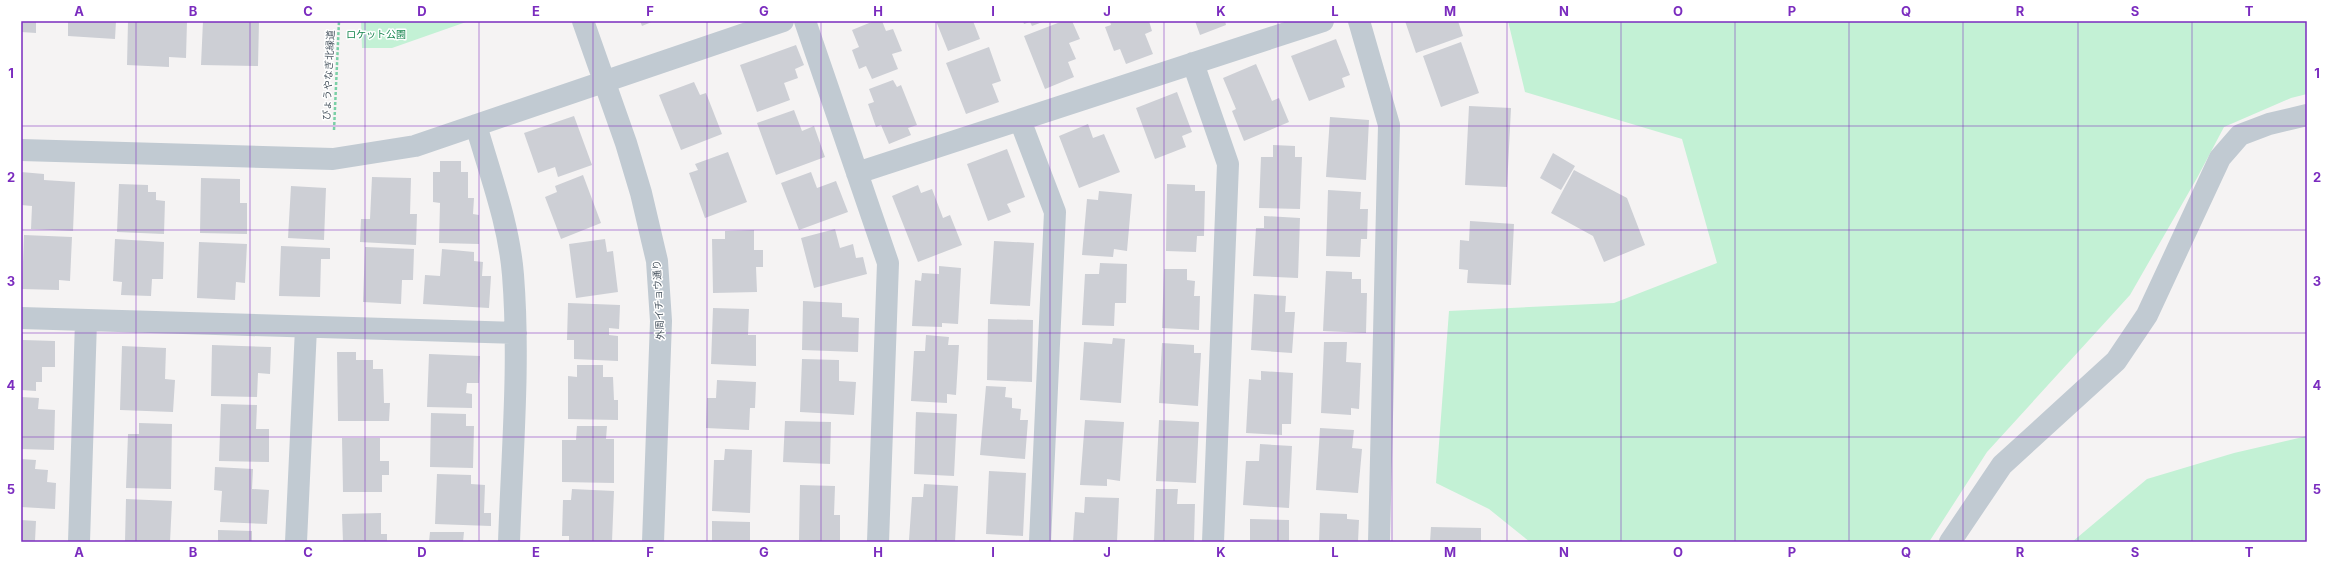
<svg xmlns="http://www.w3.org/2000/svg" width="2328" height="563" viewBox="0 0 2328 563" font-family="Inter,'Noto Sans JP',sans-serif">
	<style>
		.green { fill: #c3f1d5 }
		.building { fill: #cdcfd5 }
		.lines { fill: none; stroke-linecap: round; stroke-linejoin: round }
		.path { stroke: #7ad0a6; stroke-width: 2.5; stroke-dasharray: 3 2; stroke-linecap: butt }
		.minor { stroke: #c1cad2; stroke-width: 22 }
		.grid { fill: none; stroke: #7b2cbf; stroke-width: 1; stroke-opacity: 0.55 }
		.labels { text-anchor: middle; stroke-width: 3; stroke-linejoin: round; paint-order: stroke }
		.park-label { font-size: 10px; fill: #17864f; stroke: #fff }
		.street-label { font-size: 10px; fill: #4a5661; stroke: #fff }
		.neatline { fill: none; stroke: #7b2cbf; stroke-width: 1.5 }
		.grid-label { font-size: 13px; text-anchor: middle; font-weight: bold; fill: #7b2cbf }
	</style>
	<rect width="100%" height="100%" fill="#f5f3f3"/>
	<path class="green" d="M361,21H469L392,48H362Z
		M1508,21H2307V94L2291,98L2224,127L2197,178L2130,295L1987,452L1929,542H1530L1489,509L1436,483L1449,311L1614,303L1717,263L1682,139L1525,92Z
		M2307,436V542H2072L2147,479L2234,453Z"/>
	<path class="building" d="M21,21H36V33L21,32Z
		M68,21H116L115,39L68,36Z
		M128,21H187L186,58L169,57V67L127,65Z
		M203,21H259L258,66L201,65Z
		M640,21H654L642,26Z
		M874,21H882L886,31L893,29L902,51L892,54L898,69L872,79L866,66L859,69L852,50L859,47L852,30Z
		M936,21H973L980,39L948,51Z
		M1023,21H1045L1032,26L1030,22L1024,24Z
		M1063,21H1072L1080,39L1069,43L1076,59L1068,62L1074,77L1045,89L1024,36Z
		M1110,21H1149L1152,31L1145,34L1153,54L1126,64L1120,49L1114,51L1105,27L1111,25Z
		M1195,21H1225L1226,25L1200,35Z
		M1405,21H1458L1463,36L1416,53Z
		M1336,39L1350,75L1342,78L1345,87L1309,101L1291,56Z
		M1461,42L1479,93L1441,107L1423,56Z
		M796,45L804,65L795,69L798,78L784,83L790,100L757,112L740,65Z
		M989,47L1001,81L992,84L999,102L966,114L946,63Z
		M1256,64L1272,101L1279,98L1289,122L1244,141L1232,111L1236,109L1223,78Z
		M893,80L897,87L901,85L917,125L908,128L911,135L889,144L881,125L876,127L868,104L874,102L869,89Z
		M694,82L700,95L706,93L722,134L681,150L659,95Z
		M1177,92L1192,132L1182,136L1186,147L1155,159L1136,108Z
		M1469,106L1511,108L1507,187L1465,185Z
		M794,110L802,131L814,126L825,157L776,175L757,123Z
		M574,116L592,165L558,177L555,167L538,173L524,133Z
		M1330,117L1369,120L1366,180L1326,177Z
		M1088,124L1093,138L1104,134L1120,172L1079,188L1059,136Z
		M1273,145L1295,146V157H1302L1300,209L1259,208L1261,157H1273Z
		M1007,149L1025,197L1007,204L1011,212L988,221L967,164Z
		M728,152L747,202L705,218L689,173L698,170L695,164Z
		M1553,153L1575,166L1561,190L1540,178Z
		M440,161H461V172H468V198H474L473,214L479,215V244L439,243L440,203L433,202V172H440Z
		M1574,170L1627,198L1645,245L1604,262L1593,236L1551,213Z
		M21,172L44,174V180L75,182L73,231L31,229L32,206L21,205Z
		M811,172L817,188L836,181L848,212L799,230L781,183Z
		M583,175L601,223L561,239L545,197L557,192L555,186Z
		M372,177L411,178L410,214H417L416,245L360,242L361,219H370Z
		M201,178L240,179V203H247V234L200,233Z
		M119,184L148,185V192H156V200L165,201L164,234L117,232Z
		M1167,184L1195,185V191H1205L1204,236H1197L1196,252L1166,251Z
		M918,185L921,193L932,189L943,218L950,215L962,245L918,262L892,196Z
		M291,186L326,188L324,240L288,238Z
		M1328,190L1361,192L1360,209H1368L1367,239H1361L1360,257L1326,256Z
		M1099,191L1132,194L1127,251L1114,249L1113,257L1082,255L1087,199L1098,200Z
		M1264,216L1300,218L1298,278L1253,276L1256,228H1264Z
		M1470,221L1514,224L1511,285L1467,283L1468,270L1459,269L1460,240L1469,241Z
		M835,229L840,248L853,244L856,258L863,257L867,274L814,288L801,238Z
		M754,230V250H763V267H756L757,292L713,293L712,239H725V231Z
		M24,235L72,237L70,281L59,280V290L22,289Z
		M115,239L164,242L163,279H152L151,296L121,295L122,282L113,281Z
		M605,239L607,252L613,251L618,292L576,298L569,244Z
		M994,241L1034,243L1030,306L990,304Z
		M199,242L247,244L245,283L236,282L235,300L197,298Z
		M281,246L330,248V259H321L320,297L279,296Z
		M365,247L414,249L413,280H402L401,304L363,302Z
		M442,249L474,252V261L483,262L482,276H491L489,308L423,304L425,275L440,276Z
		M1100,263L1127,264L1126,303H1115L1114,326L1082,325L1085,274H1099Z
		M939,266L961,268L958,324L942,323V327L912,326L915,280L921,281L922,273L939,274Z
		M1164,269H1187V280L1195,281L1194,296H1200L1199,330L1162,328Z
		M1326,271L1352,272V279H1361V293H1367L1366,333L1323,331Z
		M1254,294L1286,296L1285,312H1295L1292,353L1251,350Z
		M803,301L842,303V317L859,318L858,352L802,350Z
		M568,303L620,305L619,329L609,328V335L618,336V361L574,359V340H567Z
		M713,308L749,309L748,335H756V366L711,364Z
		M988,319L1033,320L1032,382L987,380Z
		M21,332H23V340L55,341V367H42V382H36V391L21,390Z
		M926,335L949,337L948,345H959L956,395L947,394V403L911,401L914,351H925Z
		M1113,338L1125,339L1121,403L1080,400L1084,342L1112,344Z
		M1324,342H1347L1346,362L1361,363L1359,409L1351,408V415L1321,413Z
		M1162,343L1194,345V353H1201L1198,406L1159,403Z
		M212,345L271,347L270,374L258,373L257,397L211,396Z
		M122,346L166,348L165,379L175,380L173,412L120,410Z
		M337,352H356V360H373V369H383L384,403H390L389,421H338Z
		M429,354L480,356L479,383H467L466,393L472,394V408L427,407Z
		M802,359L839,360V381L856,382L854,415L800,412Z
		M577,365H603V377H613L614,400H618V420L568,419V376L577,377Z
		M1261,371L1293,373L1291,424H1282V435L1246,433L1249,379L1261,380Z
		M717,380L756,382L755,408H750L749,430L706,428L707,398H716Z
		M986,386L1006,387L1005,397L1012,398V408L1021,409L1020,420H1028L1025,459L980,455Z
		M21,397L39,398L38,409L55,410L54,450L21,449Z
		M221,404L257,405L256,429H269V462L219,461Z
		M916,412L957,414L954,476L914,474Z
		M431,413L466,414V426H474L473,468L430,467Z
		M1085,420L1124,422L1120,481L1107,479V486L1080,485Z
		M1159,420L1199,422L1196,483L1156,481Z
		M785,421L831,422L830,464L783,462Z
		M139,423L172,424L171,489L126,488L128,434H139Z
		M577,426H607L606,439H614V483L562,482V440H576Z
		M1320,428L1354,430L1352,448L1362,449L1358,493L1316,490Z
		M342,438H380V461H389V475H382V492H343Z
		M1260,444L1292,446L1289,508L1243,505L1246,461H1259Z
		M725,449L752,450L750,513L712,511L714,460H724Z
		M21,459L36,460L35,469L48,470L47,482L56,483L55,509L21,507Z
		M215,467L253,469L252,489L269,490L267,524L220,522L222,491L214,490Z
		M989,471L1026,473L1023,536L986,534Z
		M437,474L471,475V484L485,485L484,513H491V526L435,524Z
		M924,484L958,486L955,542L909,540L912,497H923Z
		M800,485L835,486L834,515H840V542L799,540Z
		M572,489L614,491L612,542H569V536H562L563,500H571Z
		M1156,489H1178L1177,504H1195L1194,542H1154Z
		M1085,497L1119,498L1117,542H1073L1075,512L1084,513Z
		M126,499L172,501L170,542H125Z
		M381,513V534H387V542H343L342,514Z
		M1320,513L1347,514V519L1359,520L1358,542H1319Z
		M1250,519L1289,520V542H1250Z
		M21,520L36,521L35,541L40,542H21Z
		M712,521L750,522V542H712Z
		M1431,527L1481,528V542H1430Z
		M218,530L252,531V542H218Z
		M430,532H464L463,542H429Z"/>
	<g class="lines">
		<path class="path" d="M334,130L339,21"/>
		<path class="minor" d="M583,21L626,143L641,193L657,261L661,321L653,542
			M805,21L888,263L878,542
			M1359,21L1389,125L1379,542
			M1193,63L1228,164L1213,542
			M1020,120L1055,212L1040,542
			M476,125C490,174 509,224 513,275C520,363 512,454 509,542
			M21,150L333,159L415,146L783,21
			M857,173L1323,21
			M21,318L516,333
			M79,542L86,321
			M296,542L306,328
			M1950,542L2002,465L2116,361L2147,315L2220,158L2240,135L2269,124L2307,115"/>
	</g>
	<path class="grid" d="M136,21V542M250,21V542M365,21V542M479,21V542M593,21V542M707,21V542M821,21V542M936,21V542M1050,21V542M1164,21V542M1278,21V542M1392,21V542M1507,21V542M1621,21V542M1735,21V542M1849,21V542M1963,21V542M2078,21V542M2192,21V542M21,126H2307M21,230H2307M21,333H2307M21,437H2307"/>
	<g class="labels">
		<g class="park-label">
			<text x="376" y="38">ロケット公園</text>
		</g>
		<g class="street-label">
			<text transform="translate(328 75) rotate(-87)" y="4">びょうやなぎ北緑道</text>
			<text transform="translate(658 300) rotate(-93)" y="4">外周イチョウ通り</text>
		</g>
	</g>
	<rect width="2328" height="563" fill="none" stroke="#ffffff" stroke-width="44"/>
	<rect x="22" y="22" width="2284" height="519" class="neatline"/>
	<g class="grid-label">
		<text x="79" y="16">A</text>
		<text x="193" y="16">B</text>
		<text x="308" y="16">C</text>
		<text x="422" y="16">D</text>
		<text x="536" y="16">E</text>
		<text x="650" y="16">F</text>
		<text x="764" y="16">G</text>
		<text x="878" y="16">H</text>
		<text x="993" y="16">I</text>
		<text x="1107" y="16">J</text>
		<text x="1221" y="16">K</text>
		<text x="1335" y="16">L</text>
		<text x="1450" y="16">M</text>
		<text x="1564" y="16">N</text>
		<text x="1678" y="16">O</text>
		<text x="1792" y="16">P</text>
		<text x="1906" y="16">Q</text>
		<text x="2020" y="16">R</text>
		<text x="2135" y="16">S</text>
		<text x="2249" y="16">T</text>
		<text x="11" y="78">1</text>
		<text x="2317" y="78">1</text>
		<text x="11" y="182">2</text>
		<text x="2317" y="182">2</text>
		<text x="11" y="286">3</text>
		<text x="2317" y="286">3</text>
		<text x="11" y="390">4</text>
		<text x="2317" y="390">4</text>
		<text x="11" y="494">5</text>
		<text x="2317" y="494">5</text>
		<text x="79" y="557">A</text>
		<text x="193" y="557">B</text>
		<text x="308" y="557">C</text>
		<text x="422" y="557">D</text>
		<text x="536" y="557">E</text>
		<text x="650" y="557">F</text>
		<text x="764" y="557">G</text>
		<text x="878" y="557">H</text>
		<text x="993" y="557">I</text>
		<text x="1107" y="557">J</text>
		<text x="1221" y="557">K</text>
		<text x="1335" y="557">L</text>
		<text x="1450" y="557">M</text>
		<text x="1564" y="557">N</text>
		<text x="1678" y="557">O</text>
		<text x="1792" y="557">P</text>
		<text x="1906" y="557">Q</text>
		<text x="2020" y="557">R</text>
		<text x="2135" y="557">S</text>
		<text x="2249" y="557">T</text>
	</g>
</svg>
